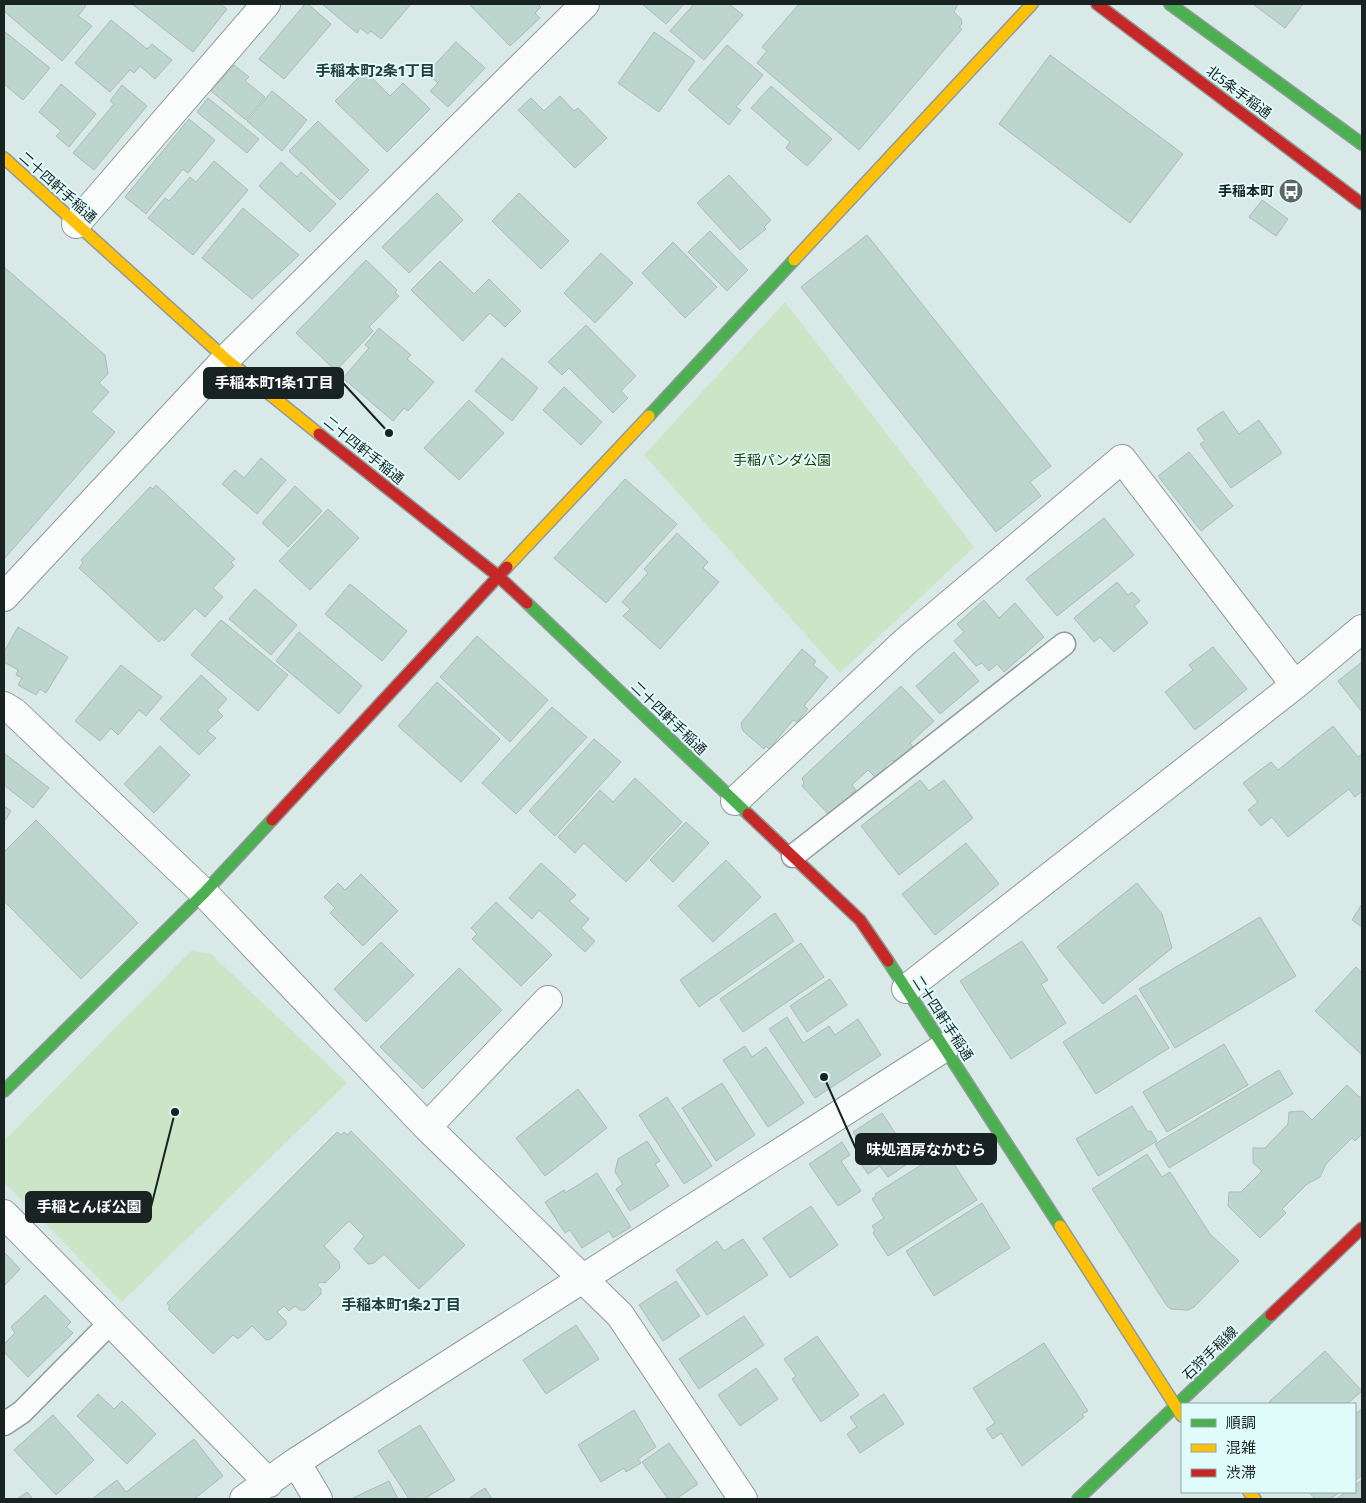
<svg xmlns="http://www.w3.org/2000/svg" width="1366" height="1503" viewBox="0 0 1366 1503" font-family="'Fira Sans','Noto Sans JP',sans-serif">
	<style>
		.green { fill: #cce5c7 }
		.building { fill: #bcd6cd; stroke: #aebab7 }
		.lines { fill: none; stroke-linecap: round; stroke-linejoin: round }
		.lane-casing { stroke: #8e9b9a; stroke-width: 25 }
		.street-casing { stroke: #8e9b9a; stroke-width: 30 }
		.fast-casing { stroke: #8e9b9a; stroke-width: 14 }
		.slow-casing { stroke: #8e9b9a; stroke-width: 14 }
		.jam-casing { stroke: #8e9b9a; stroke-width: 14 }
		.lane { stroke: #f9fcfb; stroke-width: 22 }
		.street { stroke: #f9fcfb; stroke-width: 28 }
		.fast { stroke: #4caf50; stroke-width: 11 }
		.slow { stroke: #ffc107; stroke-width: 11 }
		.jam { stroke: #c62828; stroke-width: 11 }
		.labels { text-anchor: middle; stroke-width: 4; stroke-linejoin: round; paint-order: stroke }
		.street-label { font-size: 14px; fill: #182322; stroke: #dffcfa }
		.poi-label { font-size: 14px; font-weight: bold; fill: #182322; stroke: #dffcfa; text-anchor: end }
		.park-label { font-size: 14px; fill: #213c05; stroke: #dffcfa }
		.neighbourhood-label { font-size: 15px; font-weight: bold; fill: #253d3b; stroke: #dffcfa }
		.leader { fill: none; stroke: #182322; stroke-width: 2 }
		.callout-dot { fill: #182322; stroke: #dffcfa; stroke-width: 2 }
		.callout { fill: #182322; stroke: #182322; stroke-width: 2 }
		.callout-label { font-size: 15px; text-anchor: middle; font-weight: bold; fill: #fff }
	</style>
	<rect width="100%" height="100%" fill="#d8e9e7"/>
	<path class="green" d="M785,302L974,547L840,673L644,455Z
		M191,951L211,954L347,1083L122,1302L4,1182V1141Z"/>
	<path class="building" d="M4,4H83L86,6L78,16L92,26L62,61L4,11Z
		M132,4H220L227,9L193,52Z
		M305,4H308L331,24L284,79L259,59Z
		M322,4H411L381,39L371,31L368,34L360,28L357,33Z
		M469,4H538L541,7L535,13L540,18L510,46Z
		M642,4H684L666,24Z
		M694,4H729L743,15L704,60L670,31Z
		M799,4H958L954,12L961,19L962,24L959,27L962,29L859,150L757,63L767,51L762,47Z
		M1253,4H1303L1285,28Z
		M111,20L147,49L152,44L172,60L155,79L140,66L134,73L130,70L110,92L75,63Z
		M4,31L50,68L23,100L4,84Z
		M654,32L695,61L659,112L618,83Z
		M456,42L485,68L448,107L430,91L438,83L427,73Z
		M727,45L763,75L736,107L741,110L729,125L688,90Z
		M1050,55L1183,154L1130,223L999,124Z
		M234,65L249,77L245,81L265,97L246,120L211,91Z
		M365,71L390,96L403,83L430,109L387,152L335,101Z
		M61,84L96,114L69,147L56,136L61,131L39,112Z
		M122,85L147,106L94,170L73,153L114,104L110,101Z
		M771,86L832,139L807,166L786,148L790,142L751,108Z
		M272,91L307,120L282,151L247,121Z
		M560,96L574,111L578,108L607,138L575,168L518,110L531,98L544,111Z
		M208,98L259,139L247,153L197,112Z
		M189,119L215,140L188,173L183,169L146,214L125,197Z
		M318,121L369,170L340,200L289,151Z
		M214,161L248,190L193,255L148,218L165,198L169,201L190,177L196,182Z
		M281,162L297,177L301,172L336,204L310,232L259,186Z
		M729,175L771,220L764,227L766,229L740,250L697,203Z
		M437,193L463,220L409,273L382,247Z
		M519,193L569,241L541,269L492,221Z
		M1262,200L1288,219L1276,236L1249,217Z
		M243,208L299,255L252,299L202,258Z
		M710,231L748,270L727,291L688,252Z
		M867,235L1051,466L1030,482L1041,496L996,532L801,287Z
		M673,242L717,287L685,318L642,273Z
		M601,253L633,283L595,323L564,293Z
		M366,260L397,290L395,293L399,296L369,327L373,331L336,371L296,333Z
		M440,261L474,294L489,279L521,311L505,327L490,313L463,341L411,290Z
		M4,267L105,355L108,374L99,383L109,392L91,412L115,432L4,559Z
		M586,325L636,376L621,391L628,398L613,413L569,368L562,375L548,362Z
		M379,328L411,355L407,359L434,382L408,411L404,408L393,421L343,378L369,348L365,345Z
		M502,358L538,388L512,421L475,391Z
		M564,387L602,422L581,445L543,410Z
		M469,400L504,433L459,480L424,448Z
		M1223,411L1239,434L1259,420L1282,453L1231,488L1200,444L1205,441L1197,429Z
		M1189,452L1233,506L1201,531L1158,476Z
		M261,458L286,480L257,514L222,484L235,470L244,478Z
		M625,479L677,524L606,603L554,558Z
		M156,485L235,559L231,562L234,566L213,588L223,597L205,617L195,608L164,641L162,638L159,642L79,568L83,563L81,560L150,487L153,489Z
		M295,486L322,511L288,547L262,523Z
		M328,509L359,538L310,590L279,561Z
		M1104,518L1134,555L1057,616L1026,579Z
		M677,533L708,562L703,568L719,582L660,649L623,616L630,609L622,602L648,573L644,569Z
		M1117,582L1128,595L1132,592L1140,601L1134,606L1148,623L1114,652L1100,637L1094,642L1074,618Z
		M350,584L407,631L382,661L325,614Z
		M255,589L297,625L271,655L229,619Z
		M984,600L999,618L1015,603L1044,637L1004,672L997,664L989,671L982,663L976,666L954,641L964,632L957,624Z
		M221,620L288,675L258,711L191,655Z
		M18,627L68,657L46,693L40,689L36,695L18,685L22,678L16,675L18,670L4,662V652Z
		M299,632L362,686L339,714L276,661Z
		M477,636L548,700L510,742L440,677Z
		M1213,647L1247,689L1195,730L1165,692L1193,670L1189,665Z
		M802,649L816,661L813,665L828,677L804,706L808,709L797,722L793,720L769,749L766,746L764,749L743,731L741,723Z
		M954,652L979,681L940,714L916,686Z
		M1362,662V712L1338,681Z
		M121,665L162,697L146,716L139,710L118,735L111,728L100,741L75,721Z
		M201,675L227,699L217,710L223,716L207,731L216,738L199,755L160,719Z
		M437,682L500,739L461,782L398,726Z
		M901,686L934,721L910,743L913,747L896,763L892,760L885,766L888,770L878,780L868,770L852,785L856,790L829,815L802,786L804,783L802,778Z
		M552,707L587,737L516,814L482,783Z
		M1333,726L1358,757L1362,754V791L1355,797L1349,789L1288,837L1272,817L1261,826L1248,810L1258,802L1243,783L1271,762L1278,770Z
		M594,739L621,762L555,836L529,811Z
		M160,746L190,775L154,813L124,784Z
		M4,753L49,788L33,808L4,785Z
		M635,778L682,822L626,882L584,843L575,853L558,837L600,790L613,802Z
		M920,780L929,791L944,780L973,818L899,875L861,826Z
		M4,806L11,811L4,822Z
		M36,820L138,923L81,979L4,901V852Z
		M686,822L709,843L673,882L650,860Z
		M966,843L999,884L935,935L902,894Z
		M726,860L761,897L713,942L678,906Z
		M541,863L576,895L569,901L589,919L581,928L595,941L585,952L539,910L532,919L509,898Z
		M361,874L398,911L363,946L330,913L335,908L324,897L338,883L345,890Z
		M1137,883L1162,914L1172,948L1103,1004L1057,947Z
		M496,902L552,955L521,986L472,939L477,934L471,928Z
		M1362,904V927L1352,920Z
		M775,913L794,941L699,1007L680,980Z
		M1260,917L1296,976L1175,1048L1139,989Z
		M1022,941L1048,980L1041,984L1066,1023L1011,1059L960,981Z
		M381,942L414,975L366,1022L334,989Z
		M801,943L824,977L743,1032L720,999Z
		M1356,967L1362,973V1055L1315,1011Z
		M459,968L502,1010L423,1089L380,1047Z
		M830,979L847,1005L807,1032L790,1006Z
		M1136,995L1169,1048L1096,1094L1063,1042Z
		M787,1017L803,1043L829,1026L835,1035L858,1019L881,1055L815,1098L769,1029Z
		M1224,1044L1248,1085L1167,1132L1143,1092Z
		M745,1046L752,1057L766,1047L804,1103L768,1127L723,1060Z
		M1279,1070L1293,1094L1169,1168L1155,1144Z
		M722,1083L755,1135L716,1161L682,1108Z
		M1347,1085L1359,1097H1362V1134L1355,1141L1352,1138L1326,1164L1320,1177L1307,1184L1282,1209L1286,1213L1260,1238L1228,1206L1229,1192H1241L1262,1171L1253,1163V1148H1265L1288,1124L1289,1112L1303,1111L1312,1120Z
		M578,1089L607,1128L545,1176L516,1138Z
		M667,1097L712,1166L684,1184L639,1115Z
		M1132,1106L1148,1132L1151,1131L1157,1141L1098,1176L1076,1139Z
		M882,1113L913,1160L888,1177L880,1166L868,1174L856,1157L865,1150L853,1132Z
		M351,1131L465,1245L419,1289L384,1254L374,1263L368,1264L354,1249L364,1236L349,1221L324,1246L339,1262L340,1268L325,1283L320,1282L317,1285L321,1289V1294L305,1310H300L295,1306L289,1311L284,1306L277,1312L286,1321V1325L271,1339L266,1340L252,1326L238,1339L233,1335L213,1354L168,1309L170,1307L167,1303L337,1132L341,1135L344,1132L348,1135Z
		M647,1141L660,1161L655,1164L669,1186L630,1211L616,1189L623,1184L615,1172L618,1159Z
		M842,1142L850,1155L841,1161L861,1191L838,1206L809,1164Z
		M945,1150L977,1200L888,1256L873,1233L875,1230L872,1226L884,1218L872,1199L876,1196L875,1194Z
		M1147,1154L1162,1177L1170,1172L1210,1234L1239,1261L1194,1307L1188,1310L1171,1309L1167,1306L1092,1189Z
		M597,1173L631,1227L613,1238L609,1231L582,1248L570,1230L565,1233L545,1202L564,1190L565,1193Z
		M982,1203L1010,1248L934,1296L906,1251Z
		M811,1206L838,1245L790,1278L763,1238Z
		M743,1239L768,1275L707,1315L676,1270L717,1241L724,1251Z
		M4,1252L20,1269L4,1286Z
		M676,1281L700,1316L663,1341L639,1305Z
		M45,1295L71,1322L66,1327L73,1333L28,1377L4,1352V1344L15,1333L11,1327Z
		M744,1316L764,1345L699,1389L679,1359Z
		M576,1325L599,1359L546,1394L523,1360Z
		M817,1336L859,1395L821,1422L792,1379L796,1376L784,1359Z
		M1044,1343L1088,1411L1082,1414L1084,1417L1022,1466L1001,1433L993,1439L986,1429L995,1423L973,1388Z
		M1325,1351L1362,1391L1347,1404H1269L1270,1401Z
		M756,1368L778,1399L740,1426L718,1395Z
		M98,1394L114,1409L122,1401L156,1434L127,1464L77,1416Z
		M884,1394L904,1424L860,1453L847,1434L857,1427L850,1417Z
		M1362,1409V1475L1355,1481V1414Z
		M634,1410L656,1447L638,1459L641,1463L626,1472L624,1468L601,1482L578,1445Z
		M53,1415L94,1460L56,1495L14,1450Z
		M420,1425L455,1480L424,1499H409L378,1451Z
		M194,1439L223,1476L194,1499H92L117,1480L126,1492Z
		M669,1443L698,1484L676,1499H668L642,1462Z
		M1362,1480V1499H1336L1346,1492H1355V1485Z
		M389,1481L398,1499H351Z
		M485,1488L492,1499H468Z
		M27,1492L33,1499H17Z
		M1309,1492H1340L1330,1499H1315Z"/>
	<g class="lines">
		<defs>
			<path id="lane" d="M793,856L1064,644
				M4,1424L22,1412L111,1322"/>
			<path id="street" d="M76,224L266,4
				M4,597L226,359L585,4
				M4,706L14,712L204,893L427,1127L620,1315L743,1499
				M735,801L906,641L1122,459L1295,685
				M906,989L1295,685L1362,629
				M427,1127L548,1000
				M4,1214L269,1483
				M296,1462L318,1499
				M244,1499L296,1462L945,1047"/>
			<path id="fast" d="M1170,4L1362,144
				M649,416L794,260
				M527,603L748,814
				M888,961L1060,1226
				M4,1091L204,893L272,820
				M1078,1499L1271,1315"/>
			<path id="slow" d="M4,158L226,359L319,434
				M794,260L1032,4
				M507,567L649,416
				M1060,1226L1182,1416
				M1249,1492L1255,1499"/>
			<path id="jam" d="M1097,4L1362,204
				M319,434L498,576L527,603
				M748,814L860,920L888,961
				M272,820L507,567
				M1271,1315L1362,1228"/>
		</defs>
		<use href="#lane" class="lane-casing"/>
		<use href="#street" class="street-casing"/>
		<use href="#fast" class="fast-casing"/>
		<use href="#slow" class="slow-casing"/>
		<use href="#jam" class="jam-casing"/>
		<use href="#lane" class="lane"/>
		<use href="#street" class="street"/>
		<use href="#fast" class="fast"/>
		<use href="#slow" class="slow"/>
		<use href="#jam" class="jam"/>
	</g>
	<defs>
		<symbol id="bus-disc" viewBox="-11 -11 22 22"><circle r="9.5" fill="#5b6867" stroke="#dffcfa"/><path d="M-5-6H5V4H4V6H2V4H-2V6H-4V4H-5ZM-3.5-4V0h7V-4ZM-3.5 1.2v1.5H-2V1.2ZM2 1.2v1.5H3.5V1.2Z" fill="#fff"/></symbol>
	</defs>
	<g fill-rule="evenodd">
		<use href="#bus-disc" x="1277" y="177" width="28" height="28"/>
	</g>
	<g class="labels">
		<g class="street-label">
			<text transform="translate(1239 92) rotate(37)" y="5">北5条手稲通</text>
			<text transform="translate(58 187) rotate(42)" y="5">二十四軒手稲通</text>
			<text transform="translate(364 450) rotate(39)" y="5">二十四軒手稲通</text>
			<text transform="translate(669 718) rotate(44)" y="5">二十四軒手稲通</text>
			<text transform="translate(943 1018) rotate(57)" y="5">二十四軒手稲通</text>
			<text transform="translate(1210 1353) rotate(-44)" y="5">石狩手稲線</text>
		</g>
		<g class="poi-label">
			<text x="1274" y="196">手稲本町</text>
		</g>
		<g class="park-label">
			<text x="782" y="465">手稲パンダ公園</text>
		</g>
		<g class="neighbourhood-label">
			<text x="375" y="76">手稲本町2条1丁目</text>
			<text x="401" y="1310">手稲本町1条2丁目</text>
		</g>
	</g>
	<path class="leader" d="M389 433L343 383M824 1077L856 1149M175 1112L151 1207"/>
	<g class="callout-dot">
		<circle cx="389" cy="433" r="5"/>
		<circle cx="824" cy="1077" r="5"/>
		<circle cx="175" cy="1112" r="5"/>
	</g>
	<g class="callout">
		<rect x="204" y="368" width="139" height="30" rx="5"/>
		<rect x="856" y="1134" width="140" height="30" rx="5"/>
		<rect x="26" y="1192" width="125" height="30" rx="5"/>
	</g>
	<g class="callout-label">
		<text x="274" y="388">手稲本町1条1丁目</text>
		<text x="926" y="1155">味処酒房なかむら</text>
		<text x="89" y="1212">手稲とんぼ公園</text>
	</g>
	<rect width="1366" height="1503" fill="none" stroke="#182322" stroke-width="10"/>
	<rect x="1181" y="1403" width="175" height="90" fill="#dffcfa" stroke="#8fa5a4"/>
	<rect x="1191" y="1419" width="25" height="8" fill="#4caf50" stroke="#8fa5a4"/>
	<text x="1226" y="1428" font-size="15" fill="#182322">順調</text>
	<rect x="1191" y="1444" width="25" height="8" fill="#ffc107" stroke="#8fa5a4"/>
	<text x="1226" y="1453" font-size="15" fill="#182322">混雑</text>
	<rect x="1191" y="1469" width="25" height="8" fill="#c62828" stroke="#8fa5a4"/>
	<text x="1226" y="1478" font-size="15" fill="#182322">渋滞</text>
</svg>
